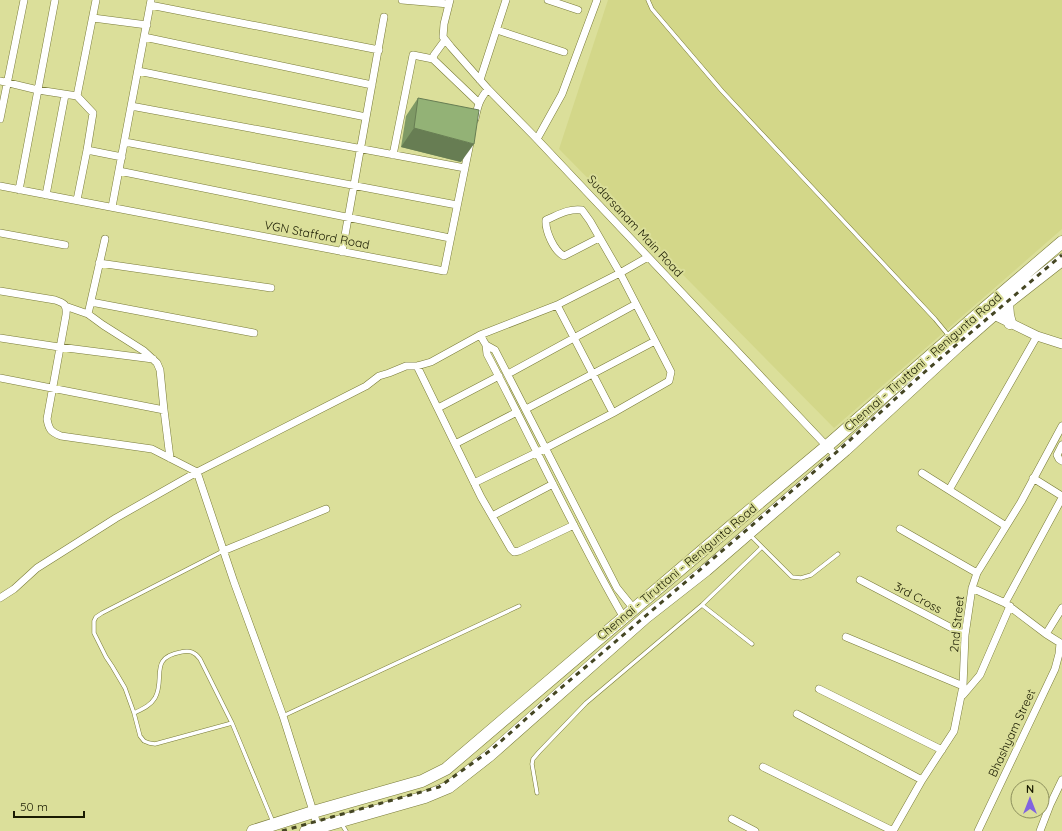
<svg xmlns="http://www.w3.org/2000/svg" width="1062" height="831" viewBox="0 0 1062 831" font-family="Quicksand,sans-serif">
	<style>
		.built { fill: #d3d789 }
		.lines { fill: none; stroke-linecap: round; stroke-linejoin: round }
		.service-casing { stroke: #797b39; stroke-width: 4.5 }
		.minor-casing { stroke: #797b39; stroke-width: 8 }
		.tertiary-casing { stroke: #797b39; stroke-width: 10 }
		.trunk-casing { stroke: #797b39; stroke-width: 13 }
		.service { stroke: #fff; stroke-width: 3.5 }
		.minor { stroke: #fff; stroke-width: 7 }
		.tertiary { stroke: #fff; stroke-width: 9 }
		.trunk { stroke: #fff; stroke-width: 12 }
		.rail { stroke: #454623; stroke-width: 3; stroke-dasharray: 5 5; stroke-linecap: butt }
		.wall { fill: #7e9965 }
		.shaded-wall { fill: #677d53 }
		.building { fill: #93b276; stroke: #677d53 }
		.labels { text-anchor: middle; stroke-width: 4; stroke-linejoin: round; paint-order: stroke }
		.street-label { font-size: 12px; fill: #191a01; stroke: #dbdf9a }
	</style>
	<rect width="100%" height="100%" fill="#dbdf9a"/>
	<path class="built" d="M608,0H1062V229L834,428L559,149Z"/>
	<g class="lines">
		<defs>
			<path id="service" d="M648,0L652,9L722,91L935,319L949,336
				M750,535L792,577L801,578L811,575L838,554
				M223,551L102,613L96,617L94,621V633L106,657L112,666L125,688L134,713L140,736L144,741L149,743L155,744L232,723
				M702,605L752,644
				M134,713C142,709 150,706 155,698C166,678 148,658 181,652C190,650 195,652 200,659L232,723L273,822
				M283,716L519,606
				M537,793L532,764L533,759L539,752L586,703L702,605L762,547
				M341,823L346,831"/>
			<path id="minor" d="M402,0L449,4
				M450,0L444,24L443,37L451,47L488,89L534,136L837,457
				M548,0L578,10
				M150,5L379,50
				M93,18L147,25
				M497,30L564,52
				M144,37L372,85
				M445,40L434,55L433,59L479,103
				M138,71L366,117
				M480,80L506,0
				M0,81L38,90L77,96L93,113L87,150L77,200
				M77,96L96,0
				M131,106L465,168
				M0,119L24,0
				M475,119C478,105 479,100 488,89
				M537,139L562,94L597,0
				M125,142L457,205
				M87,150L122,157
				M393,155L413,55L433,59
				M119,171L450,238
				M0,186L444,271L470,143
				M19,190L55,0
				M46,195L65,95
				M112,207L151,0
				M0,233L65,245
				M342,252L384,17
				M99,263L271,288
				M0,291L55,300C64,303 67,304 66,315L47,419C49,430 51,432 61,436L152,449L197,472L366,386L379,376L389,373L406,366H417L431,362L480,335L557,305L620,273L648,257
				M91,302L254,333
				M557,305L613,413
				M65,306L88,314L103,325L144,351L157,363L160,370L164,410L170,458
				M88,314L105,239
				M480,335L486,345L487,354C533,441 574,532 624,618
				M0,338L59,347L153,359
				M486,345L495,350L617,588L634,609
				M417,366L481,497L511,549L514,552L519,551L574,525
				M508,374L636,304
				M0,378L164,410
				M438,408L499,376
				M526,409L655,341
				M455,444L517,412
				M1062,445L1057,455L1059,459L1062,461
				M922,473L949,490
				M1033,478L1062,496
				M474,483L546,448L613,413L669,381L671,372L668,366L620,273L590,221L582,210C569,208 558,215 546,220C545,231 554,251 564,256L599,238
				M492,516L553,484
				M1006,526L949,490L1037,336
				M900,529L977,573
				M223,551L326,509
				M860,580L965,635
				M972,588L1005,603L1046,634L1062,644
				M0,598L14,589L37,568L116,518L197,472L234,582L283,716L318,827
				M1005,603L1062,498
				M1046,634L1062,608
				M846,637L963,686
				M819,689L942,750
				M963,695L980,675L1010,606
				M797,714L922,780
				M763,767L893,831
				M732,819L755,831
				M893,831L922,780L954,731L963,686L965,635L972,588L977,573L1021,502L1062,426
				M978,831L1055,669L1059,654L1060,643
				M1040,831L1050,805L1062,780"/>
			<path id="tertiary" d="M989,310L994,315L1037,336L1062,344"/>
			<path id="trunk" d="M1007,303L1008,315L1010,323
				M253,831L313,812L422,781L446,769L736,522L827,446L986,307L1062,242
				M306,831L425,797L449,787L490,755L646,617L706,570L845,450L958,346L1007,303L1062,260"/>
		</defs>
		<use href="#service" class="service-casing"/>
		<use href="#minor" class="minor-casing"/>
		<use href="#tertiary" class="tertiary-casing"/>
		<use href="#trunk" class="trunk-casing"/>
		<use href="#service" class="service"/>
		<use href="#minor" class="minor"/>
		<use href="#tertiary" class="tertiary"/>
		<use href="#trunk" class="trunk"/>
		<path class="rail" d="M282,831L439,787L491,750L555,693L749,528L839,450L928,369L1062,255"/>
	</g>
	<path class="wall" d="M418,98L461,162L401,147L406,116Z"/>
	<path class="shaded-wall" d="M414,128L474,144L461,162L401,147Z"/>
	<path class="building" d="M418,98L479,110L474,144L414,128Z"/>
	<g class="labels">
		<g class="street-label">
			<text transform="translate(635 226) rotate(47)" y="4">Sudarsanam Main Road</text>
			<text transform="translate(317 235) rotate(11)" y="4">VGN Stafford Road</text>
			<text transform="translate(923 362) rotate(-41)" y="4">Chennai - Tiruttani - Renigunta Road</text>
			<text transform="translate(677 572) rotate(-40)" y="4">Chennai - Tiruttani - Renigunta Road</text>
			<text transform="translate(918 598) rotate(28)" y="4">3rd Cross</text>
			<text transform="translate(957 624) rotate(-84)" y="4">2nd Street</text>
			<text transform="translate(1012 733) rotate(-65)" y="4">Bhashyam Street</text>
		</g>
	</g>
	<g transform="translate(1030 799)"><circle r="19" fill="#dbdf9a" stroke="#8d905d"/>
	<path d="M0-3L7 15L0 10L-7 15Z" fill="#8164df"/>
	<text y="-6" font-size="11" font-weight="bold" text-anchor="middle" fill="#191a01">N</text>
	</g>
	<path d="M14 811v6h70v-6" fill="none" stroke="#191a01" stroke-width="2"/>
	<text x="20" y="811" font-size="12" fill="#191a01" stroke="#dbdf9a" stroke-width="3" paint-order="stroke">50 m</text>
</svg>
